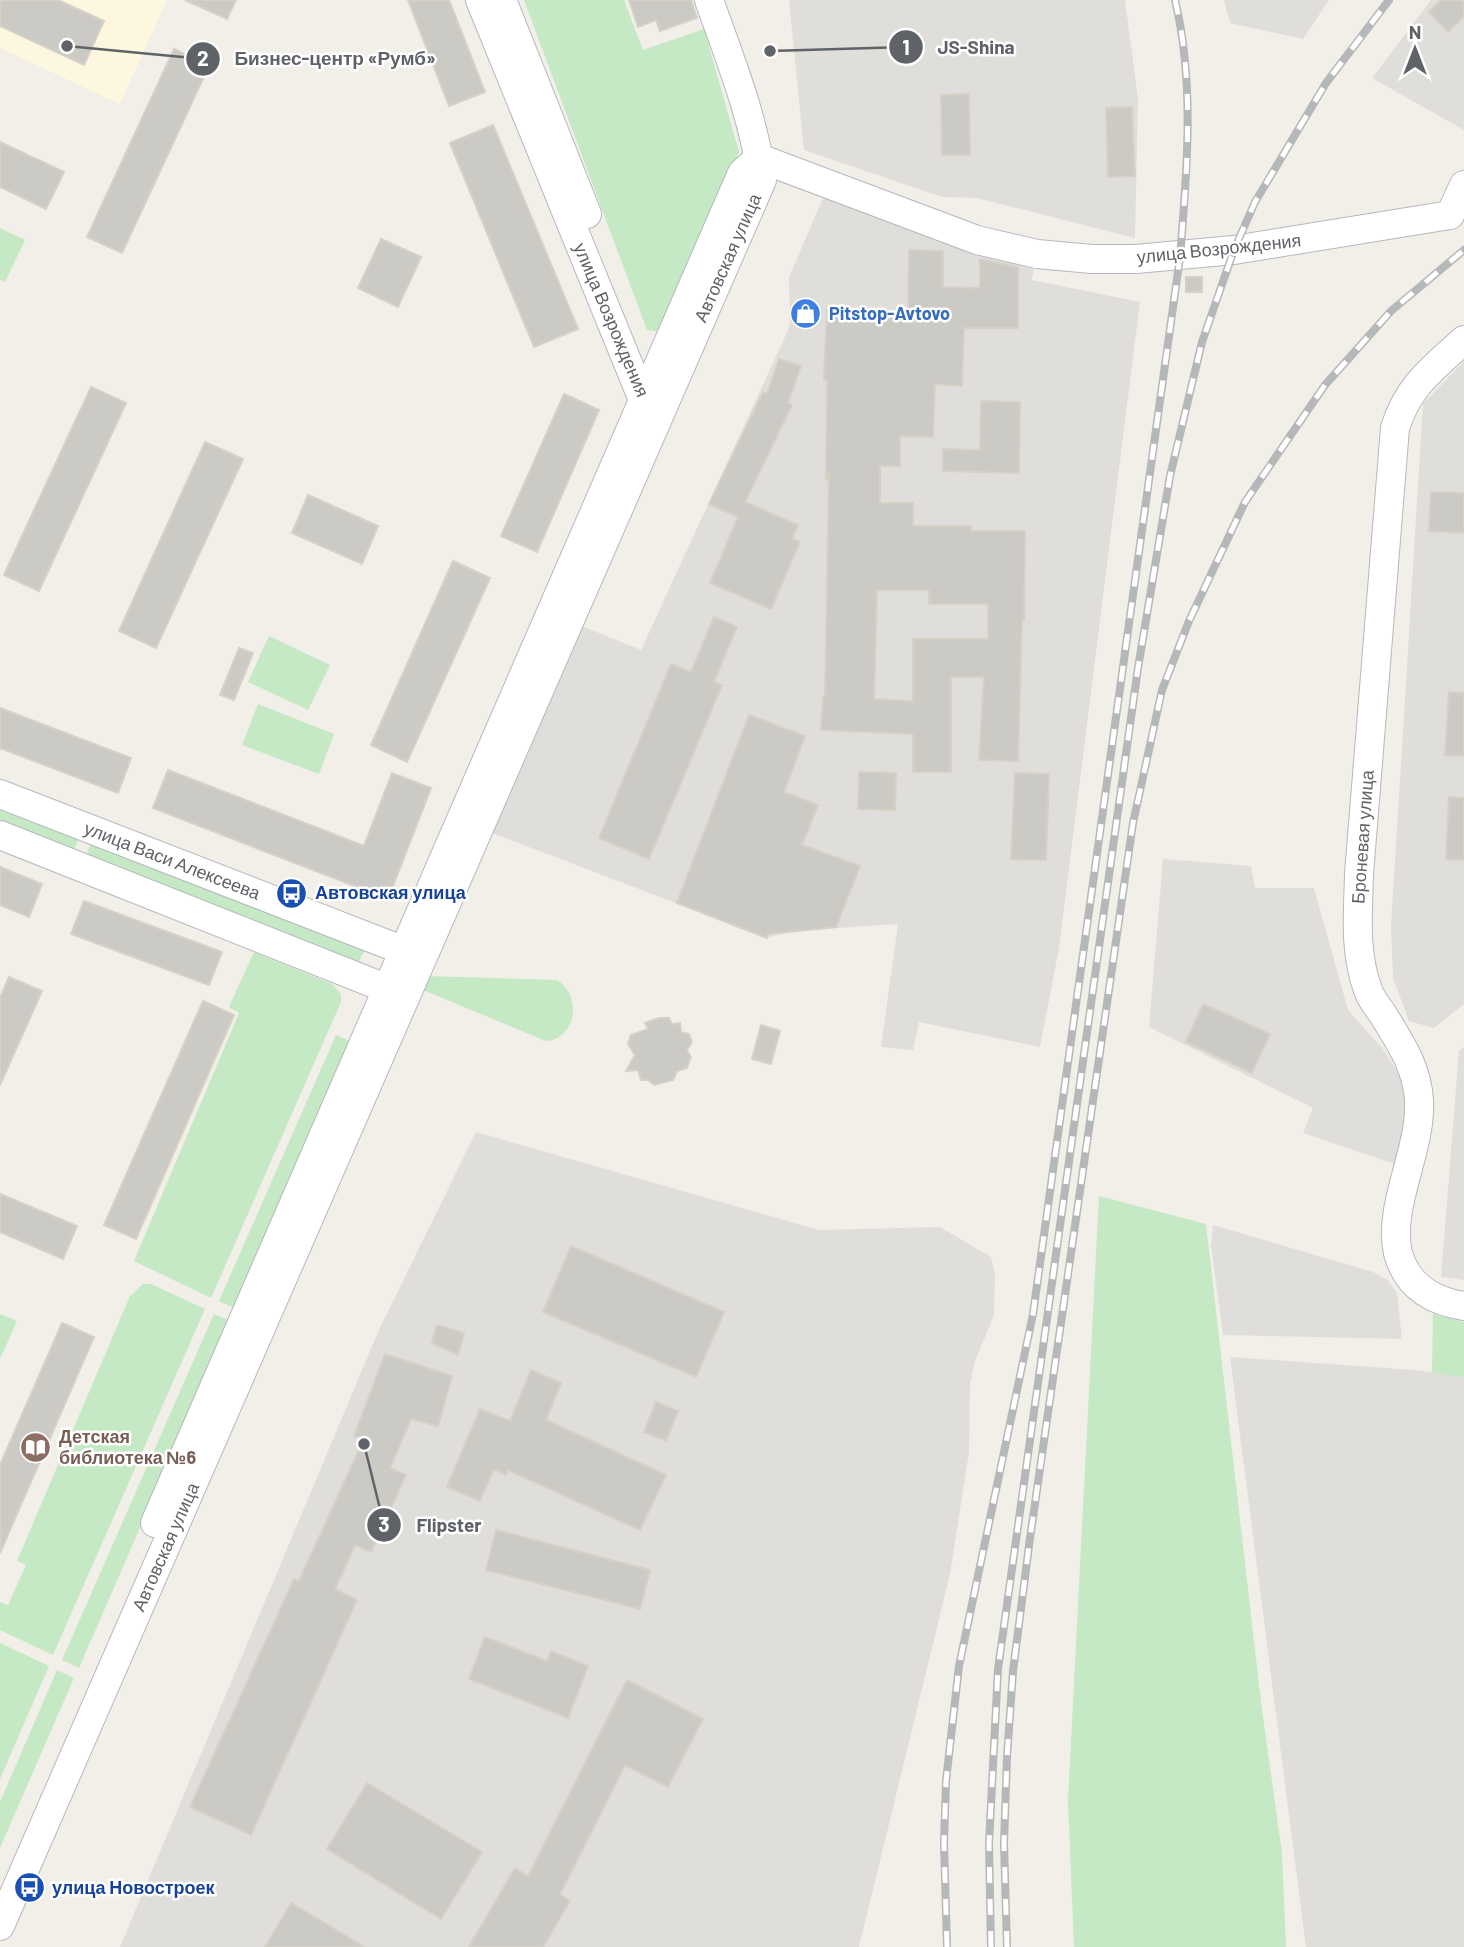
<svg xmlns="http://www.w3.org/2000/svg" width="1464" height="1947" viewBox="0 0 1464 1947" font-family="Barlow,sans-serif">
	<style>
		.commercial { fill: #fef7e0 }
		.industrial { fill: #e0deda }
		.green { fill: #c5e8c5 }
		.building { fill: #cccac5; stroke: #d6d1c6; stroke-width: 2; fill-rule: evenodd }
		.lines { fill: none; stroke-linecap: round; stroke-linejoin: round }
		.minor-casing { stroke: #b5b8bc; stroke-width: 30 }
		.minor { stroke: #fff; stroke-width: 28 }
		.rail-casing { stroke: #b6b7b8; stroke-width: 8 }
		.rail { stroke: #fff; stroke-width: 5; stroke-dasharray: 16; stroke-linecap: butt }
		.labels { text-anchor: middle; stroke-width: 5; stroke-linejoin: round; paint-order: stroke }
		.street-label { font-size: 18px; fill: #5f6368; stroke: #fff }
		.shop-label { font-size: 18px; font-weight: bold; fill: #366cbe; stroke: #fff; text-anchor: start }
		.transit-label { font-size: 18px; font-weight: bold; fill: #164399; stroke: #fff; text-anchor: start }
		.education-label { font-size: 18px; font-weight: bold; fill: #785e54; stroke: #fff; text-anchor: start }
		.leader { fill: none; stroke: #5f6368; stroke-width: 2.5 }
		.callout-dot { fill: #5f6368; stroke: #fff; stroke-width: 2.5 }
		.mark-label { font-size: 21px; text-anchor: middle; font-weight: bold; fill: #fff }
		.callout-label { font-size: 19px; text-anchor: middle; font-weight: bold; fill: #5f6368; stroke: #fff; stroke-width: 5; stroke-linejoin: round; paint-order: stroke }
	</style>
	<rect width="100%" height="100%" fill="#f1efe8"/>
	<path class="commercial" d="M0,0H167L120,104L0,48Z"/>
	<path class="industrial" d="M789,0H1125L1138,99L1135,238L977,198L942,197L804,150Z
		M1224,0H1329L1303,39L1230,23Z
		M1431,0H1464V130L1372,78Z
		M826,191L1034,267L1032,280L1140,302L1059,948L1040,1047L919,1022L913,1050L881,1047L898,924L792,931L767,938L490,832L582,626L641,650L790,326L789,277Z
		M1464,361V1004L1434,1028L1409,1021L1393,978L1391,927L1423,404Z
		M1163,859L1251,866L1255,888H1314L1348,1010L1383,1049L1401,1078L1407,1113L1395,1164L1303,1133L1313,1108L1149,1027Z
		M1464,1047V1280L1441,1277L1459,1051Z
		M476,1132L819,1230L940,1227L991,1257L995,1273L994,1315L975,1361L970,1384L969,1452L950,1574L859,1947H120L378,1332Z
		M1213,1225L1373,1272L1388,1280L1397,1293L1402,1339L1223,1335L1211,1245Z
		M1230,1357L1413,1370L1464,1376V1947H1306Z"/>
	<path class="green" d="M524,0H624L643,50L704,29L739,152L663,332L647,330Z
		M0,228L25,240L5,282L0,280Z
		M269,636L330,665L308,710L248,682Z
		M258,704L334,734L319,774L242,745Z
		M0,805L80,836L73,853L0,824Z
		M92,840L366,946L359,962L86,856Z
		M254,952L332,984L341,994V1002L211,1298L134,1261L239,1013L229,1007Z
		M424,976L557,980C583,996 576,1039 546,1041L423,990Z
		M336,1035L352,1042L236,1309L219,1301Z
		M1099,1196L1206,1224L1261,1702L1282,1853L1286,1947H1074L1068,1800Z
		M143,1284H151L205,1309L53,1655L0,1630V1602L8,1605L26,1565L17,1561L130,1296Z
		M0,1314L17,1321L0,1359Z
		M214,1314L230,1321L79,1668L62,1660Z
		M1433,1314L1464,1322V1377L1432,1373Z
		M0,1643L49,1666L0,1779Z
		M57,1670L74,1678L0,1848V1802Z"/>
	<path class="building" d="M0,0H58L104,21L84,65L0,26Z
		M185,0H236L227,19Z
		M408,0H449L485,92L449,106Z
		M629,0H691L697,18L660,31L656,20L638,27Z
		M1441,0H1464V16L1448,32L1429,12Z
		M174,49L209,66L122,253L87,237Z
		M969,94L970,155H942L941,95Z
		M1132,107L1135,176L1108,177L1106,108Z
		M493,125L578,329L534,347L450,143Z
		M0,142L64,172L46,209L0,187Z
		M381,239L421,257L398,307L358,288Z
		M909,250L943,251V287L980,288V259L1018,267V328H964L962,386L935,384L933,437L900,436V466H880V503H913V526H971V531H1025L1024,620H1022L1018,761L979,760L984,677H951V772H913V734L821,730L823,697H825L829,474L826,481L827,380H824L827,310L908,314ZM877,590H929V604H988V639H913V701L874,699Z
		M1186,277H1202V292H1186Z
		M798,304L816,307V309L821,310L815,325L795,322Z
		M779,359L801,366L788,403L792,405L745,502L798,525L792,539L800,542L771,609L710,583L738,517L709,504L763,392L767,394Z
		M91,387L126,403L39,591L4,575Z
		M564,394L599,410L537,552L501,536Z
		M981,401L1020,402L1019,473L943,471V449L980,450Z
		M205,442L243,459L156,648L119,631Z
		M1431,492L1464,493V533L1429,531Z
		M308,495L378,526L362,564L292,533Z
		M453,561L490,578L407,762L371,745Z
		M714,617L737,627L714,682L722,685L649,859L599,838L671,664L691,672Z
		M239,648L253,653L234,700L220,695Z
		M1449,692L1464,693V756L1445,755Z
		M0,708L131,758L118,793L0,748Z
		M749,715L805,736L784,792L818,805L802,845L860,866L836,927L768,934L767,938L677,903Z
		M168,770L364,846L392,773L431,788L388,899L153,808Z
		M859,772L896,773L895,810L858,809Z
		M1015,773L1049,774L1046,860L1011,859Z
		M1449,797L1464,798V860L1446,859Z
		M0,867L42,884L29,917L0,905Z
		M84,901L222,952L209,985L71,934Z
		M9,977L42,991L0,1085V998Z
		M203,1001L234,1015L136,1239L104,1225Z
		M1203,1004L1270,1034L1252,1073L1186,1042Z
		M659,1018H669L672,1024L680,1023L681,1032L689,1034L692,1042L687,1050L691,1057L687,1068L677,1071L673,1080L654,1085L648,1080H641L638,1070L626,1071L635,1055L628,1044L631,1035L648,1029L645,1023Z
		M761,1025L780,1031L771,1064L752,1059Z
		M0,1194L77,1226L63,1259L0,1232Z
		M571,1246L724,1312L696,1377L543,1312Z
		M62,1323L94,1337L0,1553V1465Z
		M437,1325L464,1333L458,1355L432,1343Z
		M385,1354L452,1376L438,1426L411,1419L390,1468L406,1475L371,1552L355,1545L335,1589L357,1600L251,1835L190,1807L294,1579L299,1581L364,1439L354,1436Z
		M531,1370L561,1383L546,1420L666,1475L640,1530L508,1470L506,1475L494,1469L480,1501L447,1487L480,1409L510,1421Z
		M656,1402L678,1411L666,1441L644,1432Z
		M496,1530L650,1570L640,1609L486,1570Z
		M485,1637L547,1661L551,1651L588,1666L568,1718L469,1679Z
		M627,1680L703,1719L668,1787L625,1765L560,1894L570,1901L543,1947H469L515,1868L528,1876Z
		M367,1783L482,1852L441,1919L327,1849Z
		M291,1903L365,1947H265Z"/>
	<g class="lines">
		<defs>
			<path id="minor" d="M480,0L643,400L649,407
				M502,0L587,214
				M759,158L977,240L1037,254L1092,259H1136L1234,250L1450,215
				M1450,215L1464,185
				M1464,340C1433,368 1408,386 1395,428L1359,874C1358,914 1354,952 1368,990C1371,999 1377,1006 1382,1013C1399,1041 1417,1066 1419,1100C1422,1149 1387,1207 1398,1253C1407,1286 1432,1301 1464,1306
				M0,794L420,957
				M0,835L403,995
				M155,1523L742,173L759,158
				M0,1926L762,180C754,118 730,59 709,0"/>
		</defs>
		<use href="#minor" class="minor-casing"/>
		<use href="#minor" class="minor"/>
		<defs>
			<path id="rail" d="M947,1947L944,1843L946,1781L959,1666L1033,1314L1180,257C1187,172 1195,83 1175,0
				M991,1947L989,1843L998,1669L1138,668L1170,476L1202,342L1234,250L1255,202L1326,83L1389,0
				M1007,1947L1004,1843L1007,1757L1013,1671L1030,1538L1133,823L1162,690L1189,621L1245,502L1325,385L1391,311L1464,250"/>
		</defs>
		<use href="#rail" class="rail-casing"/>
		<use href="#rail" class="rail"/>
	</g>
	<defs>
		<symbol id="shop-disc" viewBox="-11 -11 22 22"><circle r="9.5" fill="#3f7fe0" stroke="#fff"/><path d="M-5-2.5h2.3a2.7 3.5 0 0 1 5.4 0H5L5.5 6h-11ZM-1.5-2.5h3a1.5 2.3 0 0 0-3 0Z" fill="#fff"/></symbol>
		<symbol id="bus-disc" viewBox="-11 -11 22 22"><circle r="9.5" fill="#1a4fb4" stroke="#fff"/><path d="M-5-6H5V4H4V6H2V4H-2V6H-4V4H-5ZM-3.5-4V0h7V-4ZM-3.5 1.2v1.5H-2V1.2ZM2 1.2v1.5H3.5V1.2Z" fill="#fff"/></symbol>
		<symbol id="library-disc" viewBox="-11 -11 22 22"><circle r="9.5" fill="#8d6e63" stroke="#fff"/><path d="M-6-4Q-3-5.5-.7-3.5V5Q-3 3-6 4ZM6-4Q3-5.5 .7-3.5V5Q3 3 6 4Z" fill="#fff"/></symbol>
	</defs>
	<g fill-rule="evenodd">
		<use href="#shop-disc" x="788" y="296" width="35" height="35"/>
		<use href="#bus-disc" x="274" y="876" width="35" height="35"/>
		<use href="#library-disc" x="18" y="1430" width="35" height="35"/>
		<use href="#bus-disc" x="12" y="1870" width="35" height="35"/>
	</g>
	<g class="labels">
		<g class="street-label">
			<text transform="translate(1219 249) rotate(-6)" y="6">улица Возрождения</text>
			<text transform="translate(728 258) rotate(-66)" y="6">Автовская улица</text>
			<text transform="translate(611 320) rotate(67)" y="6">улица Возрождения</text>
			<text transform="translate(1363 837) rotate(-86)" y="6">Броневая улица</text>
			<text transform="translate(172 861) rotate(21)" y="6">улица Васи Алексеева</text>
			<text transform="translate(166 1547) rotate(-66)" y="6">Автовская улица</text>
		</g>
		<g class="shop-label">
			<text x="829" y="320">Pitstop-Avtovo</text>
		</g>
		<g class="transit-label">
			<text x="315" y="899">Автовская улица</text>
			<text x="52" y="1894">улица Новостроек</text>
		</g>
		<g class="education-label">
			<text x="59" y="1443">Детская<tspan x="59" dy="21">библиотека №6</tspan></text>
		</g>
	</g>
	<path class="leader" d="M770 51L906 47M67 46L203 59M364 1444L384 1525"/>
	<g class="callout-dot">
		<circle cx="770" cy="51" r="7"/>
		<circle cx="67" cy="46" r="7"/>
		<circle cx="364" cy="1444" r="7"/>
		<circle cx="906" cy="47" r="18"/>
		<circle cx="203" cy="59" r="18"/>
		<circle cx="384" cy="1525" r="18"/>
	</g>
	<g class="mark-label">
		<text x="906" y="55">1</text>
		<text x="203" y="66">2</text>
		<text x="384" y="1532">3</text>
	</g>
	<g class="callout-label">
		<text x="976" y="54">JS-Shina</text>
		<text x="335" y="65">Бизнес-центр «Румб»</text>
		<text x="449" y="1532">Flipster</text>
	</g>
	<g transform="translate(1415 49)" stroke="#ffffff" stroke-width="5" paint-order="stroke">
	<path d="M0-5L12 26L0 18L-12 26Z" fill="#5f6368"/>
	<text y="-10" font-size="19" font-weight="bold" text-anchor="middle" fill="#5f6368">N</text>
	</g>
</svg>
